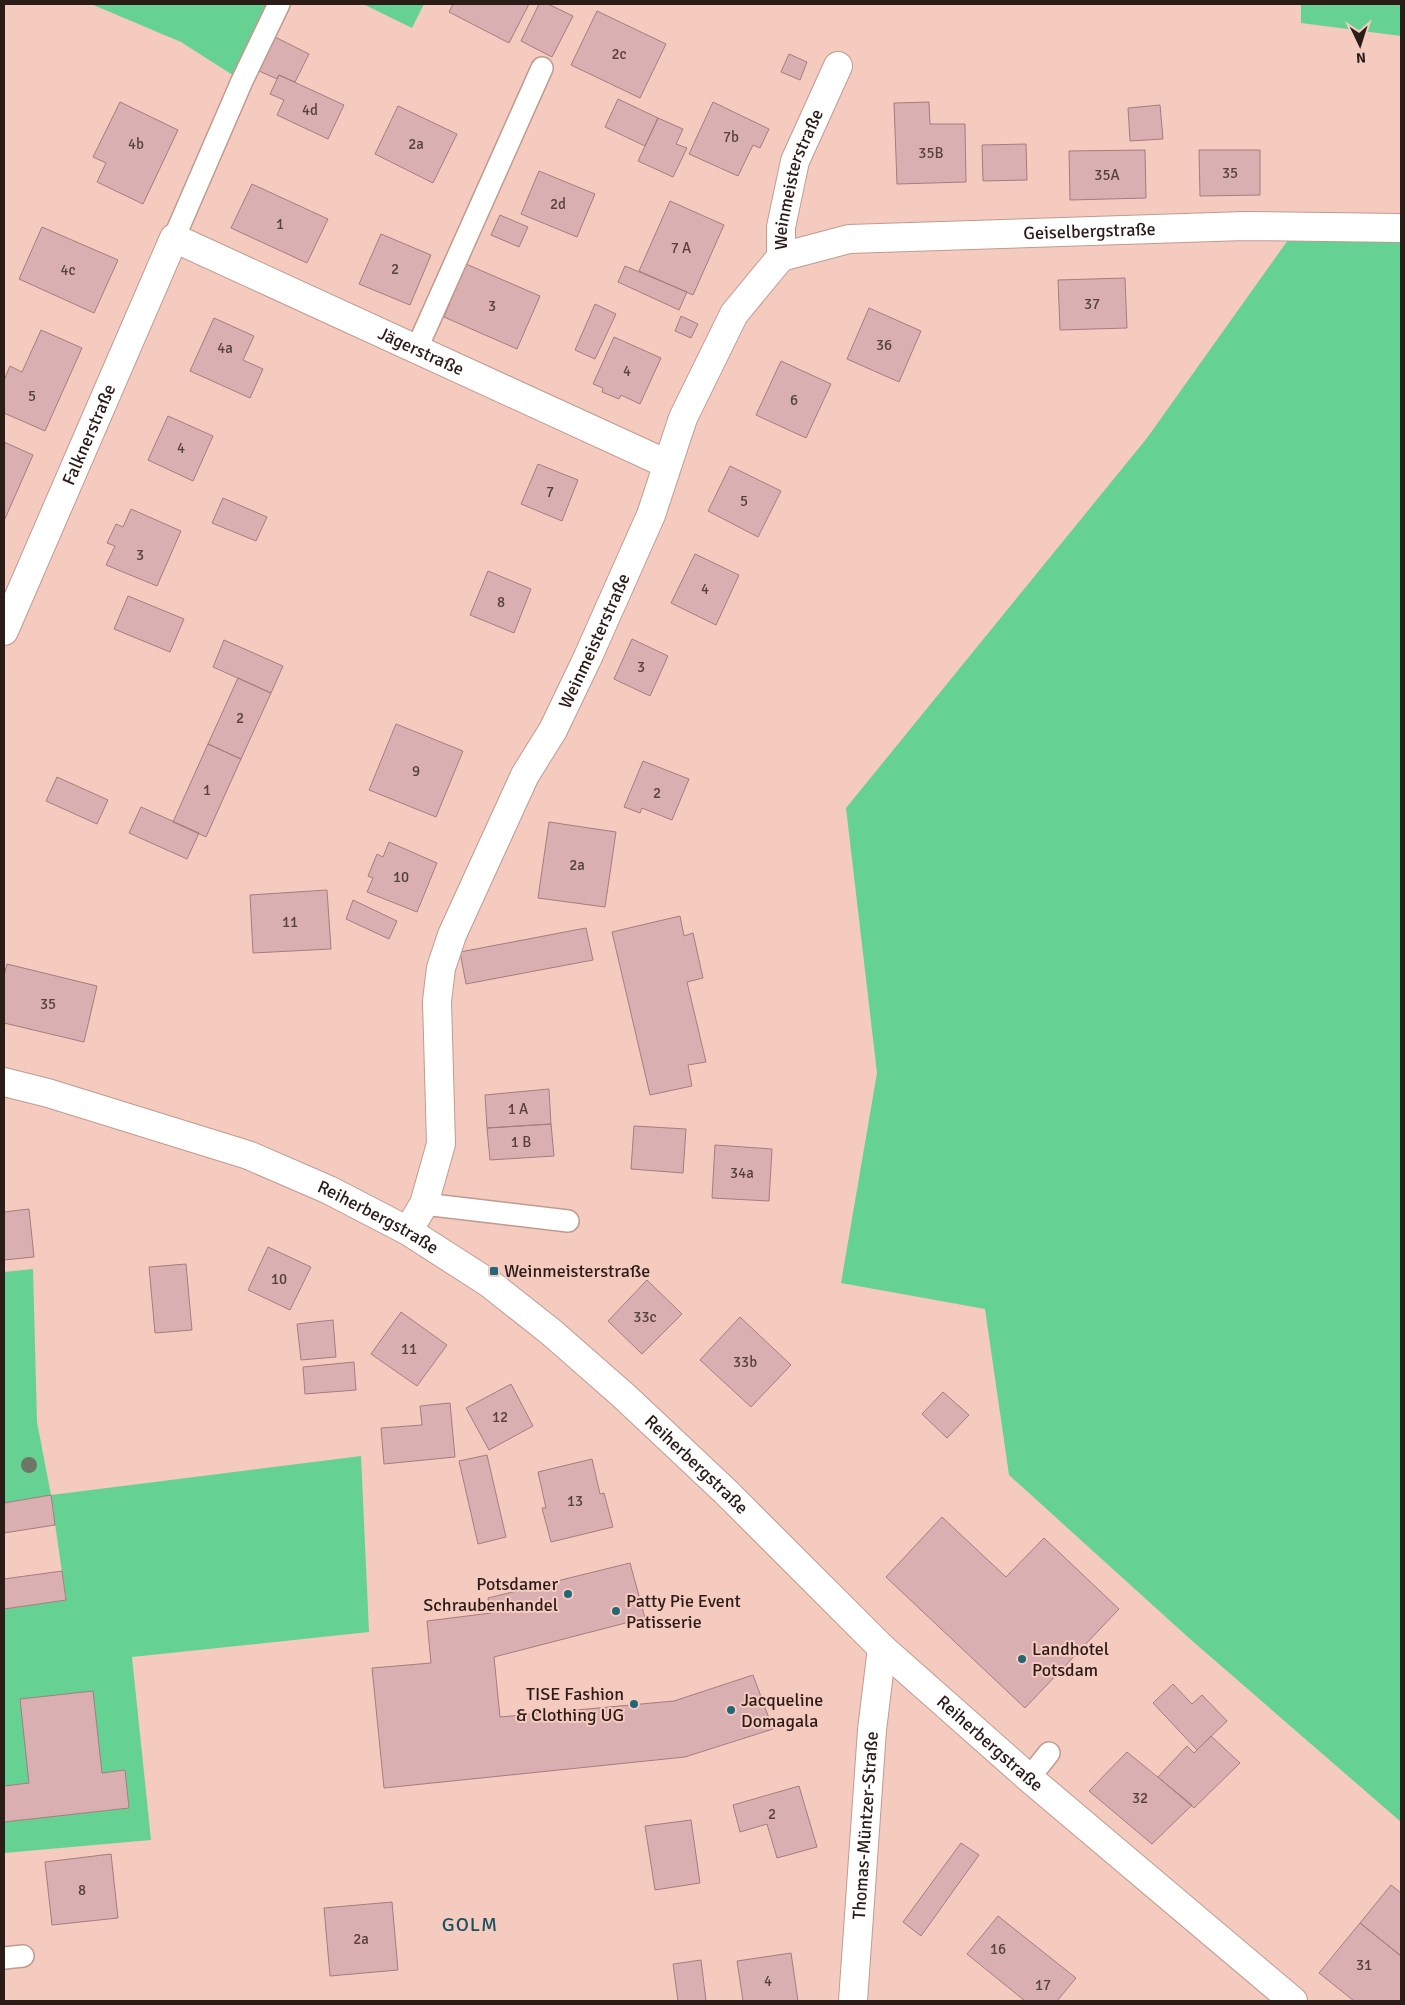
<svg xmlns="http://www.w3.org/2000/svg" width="1405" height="2005" viewBox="0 0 1405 2005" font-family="Signika,sans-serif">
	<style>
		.green { fill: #65d293 }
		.building { fill: #daafb1; stroke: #a57d7e }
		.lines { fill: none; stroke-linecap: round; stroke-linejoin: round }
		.lane-casing { stroke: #c19a8f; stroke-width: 24 }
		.street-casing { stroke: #c19a8f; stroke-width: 30 }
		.secondary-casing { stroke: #c19a8f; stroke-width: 30 }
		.lane { stroke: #fff; stroke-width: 21 }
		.street { stroke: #fff; stroke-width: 28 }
		.secondary { stroke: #fff; stroke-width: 28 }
		.tree { fill: #6e7765 }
		.poi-dot { fill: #216777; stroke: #f5cbc0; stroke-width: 2 }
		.labels { text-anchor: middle; stroke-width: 4; stroke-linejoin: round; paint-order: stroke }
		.number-label { font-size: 15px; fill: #57413e }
		.street-label { font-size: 18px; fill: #2b1c18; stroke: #f5cbc0 }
		.poi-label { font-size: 18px; fill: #2b1c18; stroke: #f5cbc0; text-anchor: start }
		.quarter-label { font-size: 20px; letter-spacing: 1px; fill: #1a515e; stroke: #f5cbc0 }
	</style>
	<rect width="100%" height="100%" fill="#f5cbc0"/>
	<path class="green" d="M91,4H279L242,81L181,42Z
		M363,4H424L412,28Z
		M1301,4H1401V36L1301,23Z
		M1298,226L1401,228V1822L1190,1639L1009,1475L985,1309L841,1283L877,1073L846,808L1147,438Z
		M33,1269L37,1422L51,1495L361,1456L369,1632L132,1657L151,1840L4,1853V1609L66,1600L51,1496L4,1503V1272Z"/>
	<path class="building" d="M453,4H529L509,43L449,12Z
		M539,4H548L573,16L552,57L521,41Z
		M597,11L666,44L640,98L571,65Z
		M275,37L309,54L295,82L279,75L277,79L259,71Z
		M789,54L807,62L800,80L781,72Z
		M279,75L344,105L328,139L277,115L284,100L270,94Z
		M618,99L658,118L645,146L605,127Z
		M120,102L178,130L143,204L97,182L106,163L93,157Z
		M713,102L769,129L760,148L753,145L738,176L689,154Z
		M929,102L930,124H965L966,182L897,184L894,103Z
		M1160,105L1163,139L1130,141L1128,108Z
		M398,106L457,134L433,183L375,154Z
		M658,118L683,129L676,144L687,148L673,177L638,161Z
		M1026,144L1027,180L983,181L982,145Z
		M1145,150L1146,198L1070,200L1069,151Z
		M1199,150H1260V195L1200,196Z
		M539,171L595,194L577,237L521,214Z
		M252,184L328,219L307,263L231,228Z
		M670,201L724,225L693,295L639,271Z
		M500,215L528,227L519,247L491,235Z
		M42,227L118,260L94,313L19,279Z
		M381,234L431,255L410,305L359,284Z
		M466,264L540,296L517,349L444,317Z
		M625,266L687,292L679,310L618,282Z
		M1125,278L1127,328L1060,330L1058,280Z
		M595,304L616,314L595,359L575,350Z
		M869,308L921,331L899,382L847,359Z
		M681,316L698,324L691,338L675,331Z
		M214,318L254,336L243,360L263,369L250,398L190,371Z
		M41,330L82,348L45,431L4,413V380L10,366L22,372Z
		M614,337L661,358L640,404L621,395L619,399L602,392L603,388L593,384Z
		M781,361L831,384L806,438L756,415Z
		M168,416L213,436L193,481L148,460Z
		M4,442L33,455L4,521Z
		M538,464L578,480L562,521L521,504Z
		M730,466L781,491L758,537L708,511Z
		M223,498L267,517L256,541L212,523Z
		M131,509L181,531L157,586L106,565L115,546L107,543L116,524L123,527Z
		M695,554L739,575L716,625L671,603Z
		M488,571L531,589L514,633L470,615Z
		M128,596L184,619L170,652L114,629Z
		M632,639L668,656L650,696L614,679Z
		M224,640L283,666L271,693L213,667Z
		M238,678L271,693L241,759L208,744Z
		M396,724L463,751L436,817L369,790Z
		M208,744L241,759L206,837L173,822Z
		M643,761L689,779L672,820L642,808L640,813L624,807Z
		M57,777L108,800L97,824L46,801Z
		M141,807L199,833L187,859L129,833Z
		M549,822L616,832L605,907L538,898Z
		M389,842L437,863L417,912L367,892L373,878L368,876L377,854L383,857Z
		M327,890L331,949L253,953L250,895Z
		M353,900L397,921L389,939L346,919Z
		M680,916L684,936L693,933L703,978L687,982L706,1062L688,1065L692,1086L650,1095L612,932Z
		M586,928L593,960L466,984L460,952Z
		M7,964L97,986L84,1042L4,1023V975Z
		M549,1089L551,1124L487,1128L485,1095Z
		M551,1124L554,1156L490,1160L487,1128Z
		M634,1126L686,1129L683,1173L631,1169Z
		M715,1145L772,1149L769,1201L712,1198Z
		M29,1209L34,1257L4,1260V1212Z
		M268,1247L311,1267L290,1310L248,1290Z
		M186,1264L192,1330L155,1333L149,1267Z
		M647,1280L682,1314L642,1354L608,1321Z
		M401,1312L447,1345L417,1386L371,1354Z
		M740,1317L791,1365L751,1407L700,1360Z
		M333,1320L336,1357L301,1360L297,1324Z
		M354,1362L356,1390L305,1394L303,1367Z
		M511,1384L533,1426L489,1450L466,1408Z
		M943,1392L969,1415L947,1438L922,1414Z
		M450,1403L455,1457L384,1464L381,1428L422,1425L420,1406Z
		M487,1455L506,1537L478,1544L459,1461Z
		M592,1459L600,1494L604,1493L613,1527L551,1542L542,1508H546L538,1472Z
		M51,1495L55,1525L4,1533V1503Z
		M942,1517L1006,1577L1044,1538L1119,1609L1025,1708L886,1577Z
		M630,1563L645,1618L494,1657L500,1717L674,1701L753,1675L773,1729L685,1757L384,1788L372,1668L431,1663L427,1621L491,1613L488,1598Z
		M62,1571L66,1600L4,1609V1579Z
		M1173,1684L1192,1704L1202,1695L1227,1721L1197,1750L1153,1703Z
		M93,1691L102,1773L125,1770L129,1808L4,1822V1786L29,1783L20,1699Z
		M1211,1736L1240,1763L1194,1808L1158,1777L1187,1746L1194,1753Z
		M1127,1752L1192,1805L1152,1844L1089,1791Z
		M799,1786L817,1847L777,1858L767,1824L740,1832L733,1805Z
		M691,1820L700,1883L655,1890L645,1826Z
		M961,1843L979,1855L921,1936L903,1922Z
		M111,1854L118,1918L52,1925L45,1862Z
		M1391,1885L1401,1893V1956L1360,1923Z
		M392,1902L398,1970L330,1976L324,1908Z
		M998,1916L1076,1978L1057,2001H1025L967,1954Z
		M1360,1923L1401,1956V2001H1354L1319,1973Z
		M791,1953L798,2001H743L737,1961Z
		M701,1960L706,2001H678L673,1964Z"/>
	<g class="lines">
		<defs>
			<path id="lane" d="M174,238L242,81L279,4
				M417,348L542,68
				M424,1204L568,1221
				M1029,1778L1049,1753
				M4,1958L23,1956"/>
			<g id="street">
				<path id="s1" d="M781,257L849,239L1245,226L1401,228"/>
				<path id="s2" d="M4,631L174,238L667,464"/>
				<path id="s3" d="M408,1231L424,1204L441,1144L437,1001L441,968L452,935L525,775L553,730L587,659L651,515L683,418L734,314L781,257V227L795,161L838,66"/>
				<path id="s4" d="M853,2001L872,1730L882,1648"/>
			</g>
			<g id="secondary">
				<path id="s5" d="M4,1082L48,1093L248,1155L329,1190L408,1231L489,1283L551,1332L624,1396L726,1492L882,1648L1029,1778L1293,2001"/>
			</g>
		</defs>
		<use href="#lane" class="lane-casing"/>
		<use href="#street" class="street-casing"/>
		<use href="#secondary" class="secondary-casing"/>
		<use href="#lane" class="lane"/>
		<use href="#street" class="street"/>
		<use href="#secondary" class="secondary"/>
	</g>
	<circle class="tree" cx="29" cy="1465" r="8"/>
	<g class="poi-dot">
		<rect x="489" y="1266" width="10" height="10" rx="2.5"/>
		<circle cx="568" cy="1594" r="5"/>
		<circle cx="616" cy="1611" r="5"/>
		<circle cx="1022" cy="1659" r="5"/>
		<circle cx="634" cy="1704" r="5"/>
		<circle cx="731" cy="1710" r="5"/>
	</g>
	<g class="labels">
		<g class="number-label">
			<text x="619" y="59">2c</text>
			<text x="310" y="115">4d</text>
			<text x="731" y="142">7b</text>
			<text x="136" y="149">4b</text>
			<text x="416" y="149">2a</text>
			<text x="931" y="158">35B</text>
			<text x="1230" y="178">35</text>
			<text x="1107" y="180">35A</text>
			<text x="558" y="209">2d</text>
			<text x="280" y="229">1</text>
			<text x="681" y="253">7 A</text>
			<text x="395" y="274">2</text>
			<text x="68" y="275">4c</text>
			<text x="1092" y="309">37</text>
			<text x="492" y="311">3</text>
			<text x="884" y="350">36</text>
			<text x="225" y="353">4a</text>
			<text x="627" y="376">4</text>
			<text x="32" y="401">5</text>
			<text x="794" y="405">6</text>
			<text x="181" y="453">4</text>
			<text x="550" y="497">7</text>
			<text x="744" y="506">5</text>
			<text x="140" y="560">3</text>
			<text x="705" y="594">4</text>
			<text x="501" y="607">8</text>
			<text x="641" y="672">3</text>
			<text x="240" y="723">2</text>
			<text x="416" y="776">9</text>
			<text x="207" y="795">1</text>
			<text x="657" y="798">2</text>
			<text x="577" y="870">2a</text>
			<text x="401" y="882">10</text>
			<text x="290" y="927">11</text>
			<text x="48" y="1009">35</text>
			<text x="518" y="1114">1 A</text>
			<text x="521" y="1147">1 B</text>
			<text x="742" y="1178">34a</text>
			<text x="279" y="1284">10</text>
			<text x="645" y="1322">33c</text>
			<text x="409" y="1354">11</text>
			<text x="745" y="1367">33b</text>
			<text x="500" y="1422">12</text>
			<text x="575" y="1506">13</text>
			<text x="1140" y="1803">32</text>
			<text x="772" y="1819">2</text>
			<text x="82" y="1895">8</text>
			<text x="361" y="1944">2a</text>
			<text x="998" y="1954">16</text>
			<text x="1364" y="1970">31</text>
			<text x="768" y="1986">4</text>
			<text x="1043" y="1990">17</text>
		</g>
		<g class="street-label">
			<text dy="6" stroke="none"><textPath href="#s3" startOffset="1142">Weinmeisterstraße</textPath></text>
			<text dy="6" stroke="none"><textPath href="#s1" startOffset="311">Geiselbergstraße</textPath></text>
			<text dy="6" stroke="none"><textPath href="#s2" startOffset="700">Jägerstraße</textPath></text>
			<text dy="6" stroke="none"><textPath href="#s2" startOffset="214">Falknerstraße</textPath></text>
			<text dy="6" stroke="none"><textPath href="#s3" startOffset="632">Weinmeisterstraße</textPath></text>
			<text dy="6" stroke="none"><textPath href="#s5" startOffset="399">Reiherbergstraße</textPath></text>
			<text dy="6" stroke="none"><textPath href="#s5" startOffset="804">Reiherbergstraße</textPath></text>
			<text dy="6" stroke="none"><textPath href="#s5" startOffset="1209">Reiherbergstraße</textPath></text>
			<text dy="6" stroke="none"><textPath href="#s4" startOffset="176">Thomas-Müntzer-Straße</textPath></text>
		</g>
		<g class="poi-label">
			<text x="504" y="1277">Weinmeisterstraße</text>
			<text x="558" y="1590" text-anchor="end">Potsdamer<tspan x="558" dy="21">Schraubenhandel</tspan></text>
			<text x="626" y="1607">Patty Pie Event<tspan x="626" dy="21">Patisserie</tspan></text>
			<text x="1032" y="1655">Landhotel<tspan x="1032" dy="21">Potsdam</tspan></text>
			<text x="624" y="1700" text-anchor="end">TISE Fashion<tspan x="624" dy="21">&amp; Clothing UG</tspan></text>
			<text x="741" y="1706">Jacqueline<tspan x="741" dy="21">Domagala</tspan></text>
		</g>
		<g class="quarter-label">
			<text x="470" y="1931">GOLM</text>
		</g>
	</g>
	<rect width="1405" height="2005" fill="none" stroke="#2b1c18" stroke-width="10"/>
	<g transform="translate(1360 45) rotate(176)" stroke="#f5cbc0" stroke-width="4" paint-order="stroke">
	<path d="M0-4L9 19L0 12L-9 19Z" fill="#2b1c18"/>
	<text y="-8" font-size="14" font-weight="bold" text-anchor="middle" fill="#2b1c18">N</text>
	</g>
</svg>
